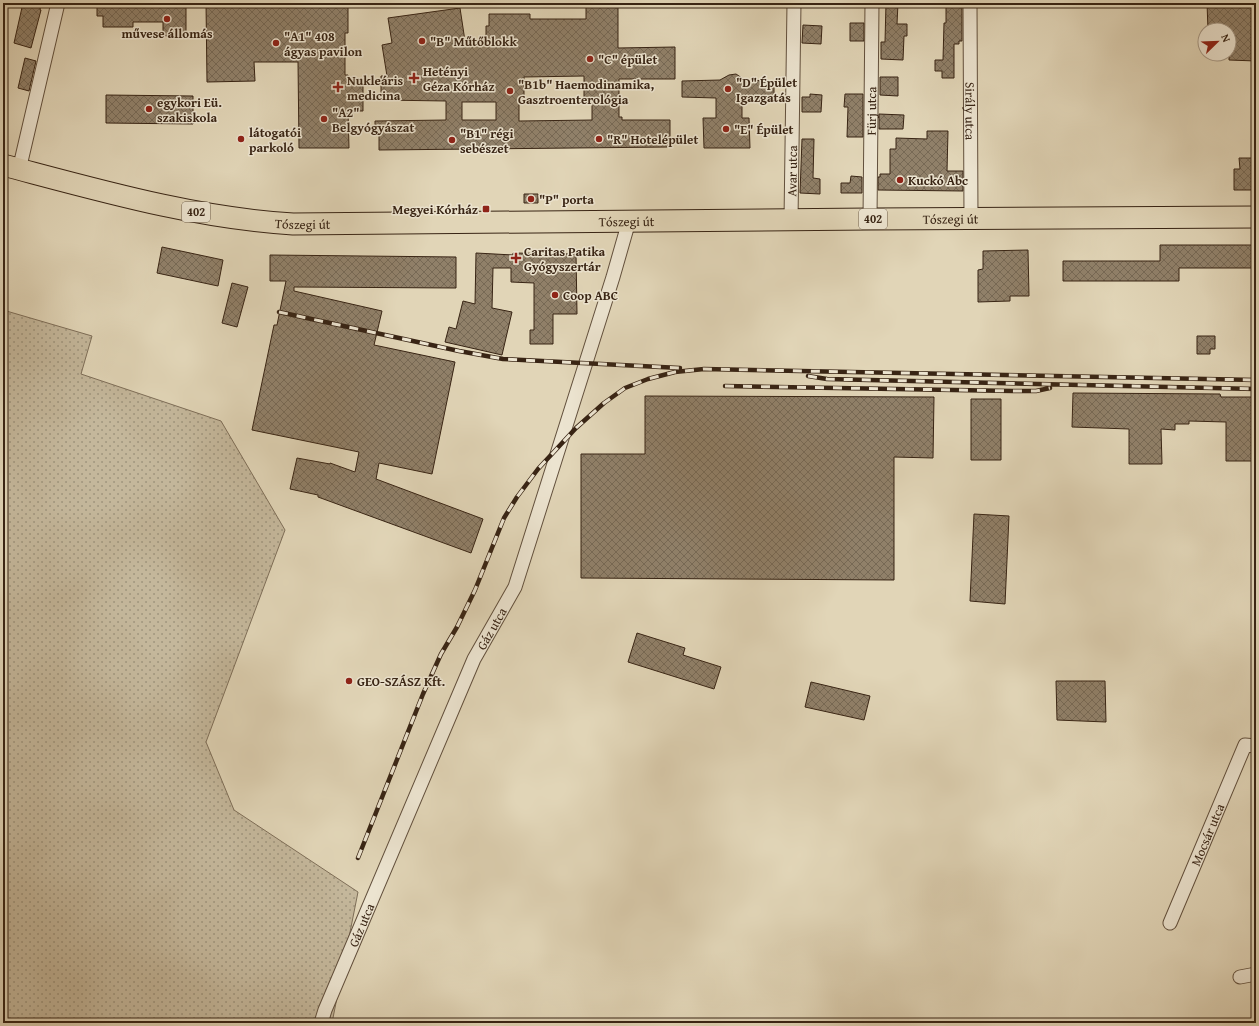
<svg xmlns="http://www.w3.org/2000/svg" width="1259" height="1026" viewBox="0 0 1259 1026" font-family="'Gentium Book Plus',serif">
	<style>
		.grass { fill: url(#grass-dots); stroke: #7e6e58 }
		.building { fill: url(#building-cross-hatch); stroke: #382414; fill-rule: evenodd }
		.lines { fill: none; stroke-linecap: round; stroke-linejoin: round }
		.minor-casing { stroke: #62503d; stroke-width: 15 }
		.primary-casing { stroke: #382414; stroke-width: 23 }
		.minor { stroke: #ece4d0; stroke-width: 13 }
		.primary { stroke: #e1d5b7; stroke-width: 21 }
		.rail-casing { stroke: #382414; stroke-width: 4.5 }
		.rail { stroke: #ece4d0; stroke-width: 3; stroke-dasharray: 9; stroke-linecap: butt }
		.poi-dot { fill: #8f2418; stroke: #ece4d0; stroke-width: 1.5 }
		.labels { text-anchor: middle; stroke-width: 3; stroke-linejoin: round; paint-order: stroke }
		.shield { fill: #ece4d0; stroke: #6e5e4c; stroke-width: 1 }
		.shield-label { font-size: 12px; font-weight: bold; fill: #382414 }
		.poi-label { font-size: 13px; font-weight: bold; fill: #382414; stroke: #ece4d0; text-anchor: start }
		.street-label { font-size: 13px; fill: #382414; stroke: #ece4d0 }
	</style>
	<defs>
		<pattern id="grass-dots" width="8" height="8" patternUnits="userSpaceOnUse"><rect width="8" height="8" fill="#c4b79b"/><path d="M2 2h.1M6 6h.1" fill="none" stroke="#a0957d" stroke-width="1.8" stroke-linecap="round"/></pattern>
		<pattern id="building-cross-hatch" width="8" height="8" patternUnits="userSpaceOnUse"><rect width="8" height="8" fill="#908069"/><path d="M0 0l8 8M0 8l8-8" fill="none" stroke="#776955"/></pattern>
	</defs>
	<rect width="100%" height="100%" fill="#e1d5b7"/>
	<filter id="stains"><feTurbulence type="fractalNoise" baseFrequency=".005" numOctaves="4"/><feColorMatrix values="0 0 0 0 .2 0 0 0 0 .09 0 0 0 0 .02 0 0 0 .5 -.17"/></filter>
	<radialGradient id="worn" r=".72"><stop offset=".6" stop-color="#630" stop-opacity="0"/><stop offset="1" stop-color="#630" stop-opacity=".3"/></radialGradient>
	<path class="grass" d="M3,310L92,336L81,374L221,421L285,530L206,742L234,810L358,892L332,1023H3Z"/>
	<path class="building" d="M23,3H41L40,10H41L31,48L14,43Z
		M97,3H186V36H163V22H133V27H103V16H97Z
		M206,3H348V33H345V75H348V80H363V111H348L349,148H299L298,62H254L255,81L207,82Z
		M586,3H618V48L675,47V79H619V117H622V120H670V147L379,150V131H375V121L446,120V101L381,100V76H387L382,45L392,43L388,18L460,8L465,41L486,40V26H489V14H530V19H586ZM584,76V104H592V120L519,121V104H524V77ZM462,102H496V120H462Z
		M886,3H898L897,24H907V36H904L903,60L881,59V42H885Z
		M946,3H962V41H959V44H954V78H942V71H935V60H943L944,23H946Z
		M1207,3H1256V61L1229,60V30H1208Z
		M850,23H864V41H850Z
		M803,25L822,26L821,44L802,43Z
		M25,58L36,61L29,91L18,88Z
		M736,74L745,80L774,81V97H742V118H749L750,148H704L703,118H716V98L682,97V81L720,80L729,75Z
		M880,77H898V96L880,95Z
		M810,94L822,95L821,112H802V97H810Z
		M845,94H863V137H847L848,107H844Z
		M106,95L193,96V124L106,123Z
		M879,114L904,115L903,129H879Z
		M927,131H948L947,171H963V191L878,190V177H880V174H890V149H896V138L927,139Z
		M802,139H814L813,178L820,179V194L800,193Z
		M1239,158H1256V190H1234V169H1240Z
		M851,176L862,177V193H841V183H850Z
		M524,194H538V203H524Z
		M1160,245H1256V268H1179V281H1063V261H1160Z
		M162,247L223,260L218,286L157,273Z
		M1028,250L1029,296H1010V301L978,302V270L983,269V251Z
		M476,253L513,255V253L576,254L577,314H553V344H530V330H534V283L511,282V268H493L492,308L512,312L502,355L445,342L449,327L456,329L463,301L475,304Z
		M270,255L456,257V288L294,287V291L382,311L374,345L455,362L432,474L379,463L376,479L483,519L471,553L318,497V495L290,489L297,458L330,464V463L355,472L359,452L252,430L274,325H277L286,281H270Z
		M232,283L248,287L237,327L222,323Z
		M1197,336H1215V349H1210V354H1197Z
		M1073,393L1220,394L1221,397H1256V461H1226V422L1189,421V424H1175V430L1161,429L1162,464H1129V429L1072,427Z
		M645,396L934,397L933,458L894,457V580L581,578V454H645Z
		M971,399H1001V460H971Z
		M974,514L1009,516L1005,604L970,601Z
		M637,633L685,648L683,655L721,667L714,689L628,662Z
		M1056,681H1105L1106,722L1057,720Z
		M811,682L870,696L864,720L805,707Z"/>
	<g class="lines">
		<defs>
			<g id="minor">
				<path id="s1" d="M970,3L971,219"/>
				<path d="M19,170L58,3"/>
				<path id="s2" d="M870,219L872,3"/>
				<path id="s3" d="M791,220L794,3"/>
				<path id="s4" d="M1170,923L1245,745L1256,746"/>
				<path d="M1240,977L1256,974"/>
				<path id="s5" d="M321,1023L325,1010L474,659L515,587L613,277L629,221"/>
			</g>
			<g id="primary">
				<path id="s6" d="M3,165C98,190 194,218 293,224L870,219L1256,217"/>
			</g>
		</defs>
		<use href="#minor" class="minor-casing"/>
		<use href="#primary" class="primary-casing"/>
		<use href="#minor" class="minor"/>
		<use href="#primary" class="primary"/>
		<defs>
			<path id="rail" d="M279,312L459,351L503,359L680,368
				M808,376L827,379L1256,389
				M725,386L1013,391H1036L1050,388
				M358,858L423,694L441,654L457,627L475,590L504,518L517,497L538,469L576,428L604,403L625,388L648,379L675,372L704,369L1256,380"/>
		</defs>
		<use href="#rail" class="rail-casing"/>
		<use href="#rail" class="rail"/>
	</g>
	<g class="poi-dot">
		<circle cx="167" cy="19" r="4"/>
		<circle cx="422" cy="41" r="4"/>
		<circle cx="276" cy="43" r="4"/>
		<circle cx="590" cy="59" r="4"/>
		<path d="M412 72h4v4h4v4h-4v4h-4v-4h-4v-4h4z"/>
		<path d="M336 81h4v4h4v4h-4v4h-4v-4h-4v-4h4z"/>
		<circle cx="728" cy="89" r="4"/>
		<circle cx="510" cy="91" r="4"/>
		<circle cx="149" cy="109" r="4"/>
		<circle cx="324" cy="119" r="4"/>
		<circle cx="726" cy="129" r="4"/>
		<circle cx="241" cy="139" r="4"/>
		<circle cx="599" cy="139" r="4"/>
		<circle cx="452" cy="140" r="4"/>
		<circle cx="900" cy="180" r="4"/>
		<circle cx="531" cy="199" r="4"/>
		<rect x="482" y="205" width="8" height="8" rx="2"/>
		<path d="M514 252h4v4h4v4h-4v4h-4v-4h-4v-4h4z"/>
		<circle cx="555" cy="295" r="4"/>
		<circle cx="349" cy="681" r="4"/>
	</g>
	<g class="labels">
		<g class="shield">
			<rect x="182" y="202" width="28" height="20" rx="3"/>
			<rect x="859" y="209" width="28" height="20" rx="3"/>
		</g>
		<g class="shield-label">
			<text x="196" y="216">402</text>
			<text x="873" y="223">402</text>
		</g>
		<g class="poi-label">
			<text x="167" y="38" text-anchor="middle">művese állomás</text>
			<text x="284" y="41">"A1" 408<tspan x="284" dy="15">ágyas pavilon</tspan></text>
			<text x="430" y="46">"B" Műtőblokk</text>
			<text x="598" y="64">"C" épület</text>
			<text x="423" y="76">Hetényi<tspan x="423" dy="15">Géza Kórház</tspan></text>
			<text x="347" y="85">Nukleáris<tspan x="347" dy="15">medicina</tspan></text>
			<text x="736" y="87">"D" Épület<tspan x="736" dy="15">Igazgatás</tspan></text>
			<text x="518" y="89">"B1b" Haemodinamika,<tspan x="518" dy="15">Gasztroenterológia</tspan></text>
			<text x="157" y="107">egykori Eü.<tspan x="157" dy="15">szakiskola</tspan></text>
			<text x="332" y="117">"A2"<tspan x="332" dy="15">Belgyógyászat</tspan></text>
			<text x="734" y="134">"E" Épület</text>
			<text x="249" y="137">látogatói<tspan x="249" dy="15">parkoló</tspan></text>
			<text x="460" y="138">"B1" régi<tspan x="460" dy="15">sebészet</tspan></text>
			<text x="607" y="144">"R" Hotelépület</text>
			<text x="908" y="185">Kuckó Abc</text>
			<text x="539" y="204">"P" porta</text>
			<text x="478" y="214" text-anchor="end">Megyei Kórház</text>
			<text x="524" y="256">Caritas Patika<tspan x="524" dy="15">Gyógyszertár</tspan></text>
			<text x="563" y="300">Coop ABC</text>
			<text x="357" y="686">GEO-SZÁSZ Kft.</text>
		</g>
		<g class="street-label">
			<text dy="5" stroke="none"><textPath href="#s2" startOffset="108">Fürj utca</textPath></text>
			<text dy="5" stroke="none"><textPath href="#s1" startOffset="108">Sirály utca</textPath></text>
			<text dy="5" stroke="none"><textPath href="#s3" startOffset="49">Avar utca</textPath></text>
			<text dy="5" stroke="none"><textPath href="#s6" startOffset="954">Tószegi út</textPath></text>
			<text dy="5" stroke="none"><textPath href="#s6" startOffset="630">Tószegi út</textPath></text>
			<text dy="5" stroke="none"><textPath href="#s6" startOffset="306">Tószegi út</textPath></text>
			<text dy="5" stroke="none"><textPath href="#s5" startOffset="430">Gáz utca</textPath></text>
			<text dy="5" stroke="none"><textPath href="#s4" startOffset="96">Mocsár utca</textPath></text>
			<text dy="5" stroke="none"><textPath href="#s5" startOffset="106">Gáz utca</textPath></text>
		</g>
	</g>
	<rect width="1259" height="1026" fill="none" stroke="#e1d5b7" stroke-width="16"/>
	<rect x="4" y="4" width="1251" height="1018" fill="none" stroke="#382414" stroke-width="2"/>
	<rect x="8" y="8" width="1243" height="1010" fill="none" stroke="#382414"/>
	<g transform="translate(1217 42) rotate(67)"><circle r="19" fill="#ece4d0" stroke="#a49785"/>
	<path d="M0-3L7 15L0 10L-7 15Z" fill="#8f2418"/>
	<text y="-6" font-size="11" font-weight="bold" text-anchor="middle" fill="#382414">N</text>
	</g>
	<rect width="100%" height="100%" filter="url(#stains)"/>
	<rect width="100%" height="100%" fill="url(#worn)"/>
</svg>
